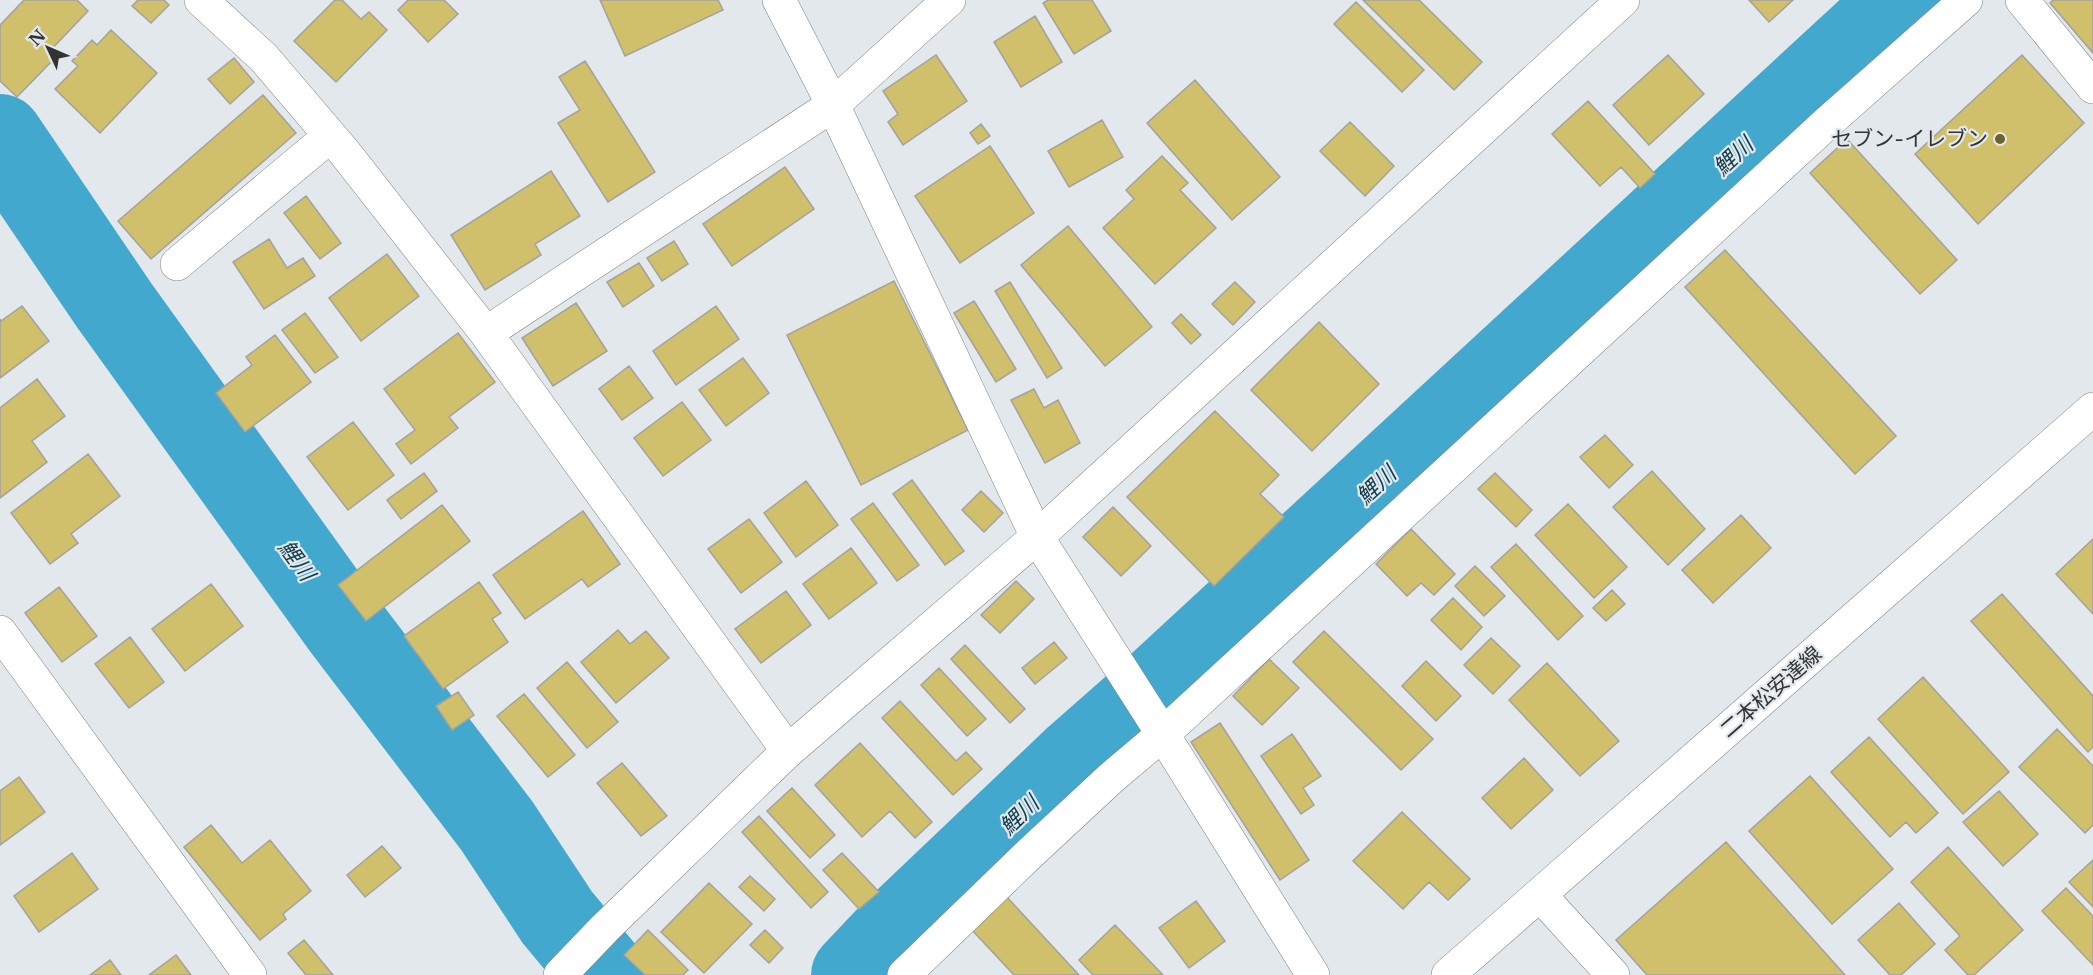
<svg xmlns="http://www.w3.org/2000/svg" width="2093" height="975" viewBox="0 0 2093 975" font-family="'Libre Baskerville','Noto Sans JP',serif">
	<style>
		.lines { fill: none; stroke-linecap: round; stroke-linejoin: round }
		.river { stroke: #43a8ce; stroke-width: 86 }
		.building { fill: #d0bf6b; stroke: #a3a29d; stroke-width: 1.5 }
		.minor-casing { stroke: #7d8284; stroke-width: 34 }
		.tertiary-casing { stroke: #7d8284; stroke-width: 34 }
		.secondary-casing { stroke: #7d8284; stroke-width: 34 }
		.minor { stroke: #fff; stroke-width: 33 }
		.tertiary { stroke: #fff; stroke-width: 33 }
		.secondary { stroke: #fff; stroke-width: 33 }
		.poi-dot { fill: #6c622e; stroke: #e2e8eb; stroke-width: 2 }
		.labels { text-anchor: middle; stroke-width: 4.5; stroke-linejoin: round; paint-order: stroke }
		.poi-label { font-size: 21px; fill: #313334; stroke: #e2e8eb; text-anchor: end }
		.street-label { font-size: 21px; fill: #313334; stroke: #e2e8eb }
		.water-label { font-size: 22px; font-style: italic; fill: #103c4c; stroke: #e2e8eb }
	</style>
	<rect width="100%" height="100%" fill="#e2e8eb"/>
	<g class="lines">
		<path class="river" d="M0,137L114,305L344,625L497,826L557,917L605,975
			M854,975L889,938L1077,759L1152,693L1903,0"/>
	</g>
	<path class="building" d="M24,0H77L88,11L48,53L54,59L17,97L0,81V25Z
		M138,0H164L169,5L151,23L132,6Z
		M335,0H342L361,19L369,12L387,30L336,82L294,41Z
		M408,0H444L458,14L428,42L398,10Z
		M600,0H718L723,10L625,56Z
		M1048,0H1092L1111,31L1074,54L1043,3Z
		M1363,0H1419L1482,62L1454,90Z
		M1749,0H1793L1769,22Z
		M2053,0H2093V53L2050,3Z
		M1356,2L1424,70L1402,92L1334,24Z
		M1035,16L1062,62L1021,87L994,42Z
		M111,30L157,73L100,133L55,89L78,66L72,61L92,40L97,45Z
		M936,55L967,101L903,145L888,122L898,114L883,91Z
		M1668,55L1704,94L1649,145L1613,105Z
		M2022,55L2084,123L1978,224L1915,154Z
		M234,58L254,82L230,104L208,79Z
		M585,61L655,172L608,202L558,123L580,110L559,77Z
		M1195,80L1280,177L1232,220L1147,123Z
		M263,95L296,133L151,259L118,221Z
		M1588,101L1655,174L1640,188L1621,167L1600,186L1552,134Z
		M1102,120L1123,157L1069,187L1048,151Z
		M1350,122L1394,166L1365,196L1320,151Z
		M981,124L990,136L978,144L970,133Z
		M1847,139L1957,260L1920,294L1810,173Z
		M990,146L1034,213L960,263L915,196Z
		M1162,156L1188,183L1180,190L1216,228L1155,284L1103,228L1134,199L1126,190Z
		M785,167L814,209L732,266L703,224Z
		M551,171L580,216L535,244L541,255L485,290L451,235Z
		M306,196L341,243L320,259L284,213Z
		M1068,226L1152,327L1105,366L1021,265Z
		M269,239L287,268L303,258L315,276L264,309L233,262Z
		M674,241L688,264L662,281L647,258Z
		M1725,250L1896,436L1855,474L1685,287Z
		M387,254L419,296L361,341L329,298Z
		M639,263L654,286L623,307L607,282Z
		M894,281L968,430L861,485L787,335Z
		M1010,282L1062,368L1047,378L995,291Z
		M1235,282L1255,302L1233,325L1212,304Z
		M974,301L1016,369L996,382L954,313Z
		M576,303L607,351L553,386L522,338Z
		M22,306L49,341L0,378V319L1,321Z
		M716,306L739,339L676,385L653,351Z
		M305,313L338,357L315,373L282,330Z
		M1181,314L1201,335L1191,344L1172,323Z
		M1319,322L1379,384L1312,451L1251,390Z
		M458,333L495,382L449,417L458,428L411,464L396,444L415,430L384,389Z
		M275,335L311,382L245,432L216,393L252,365L246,357Z
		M743,358L769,393L726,426L699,390Z
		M629,366L653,398L622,420L599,389Z
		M37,379L65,416L32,441L47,462L0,498V408Z
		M1034,389L1044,408L1058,400L1080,443L1045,463L1011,400Z
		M682,402L711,440L663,476L634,438Z
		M1215,411L1279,475L1260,494L1284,517L1214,586L1127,497Z
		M353,422L394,475L348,510L307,457Z
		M1605,435L1633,465L1609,488L1580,457Z
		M88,454L120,496L71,534L78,543L50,564L11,513Z
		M1652,471L1705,529L1668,565L1613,507Z
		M424,473L437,491L401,519L387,500Z
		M1495,473L1532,510L1516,527L1478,489Z
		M912,480L964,551L945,565L893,494Z
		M806,481L838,525L796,557L764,513Z
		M981,491L1003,513L984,532L962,510Z
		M873,503L919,565L897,581L851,519Z
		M1568,504L1627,567L1594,598L1535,535Z
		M442,505L470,541L366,621L338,585Z
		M1113,507L1151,546L1121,576L1083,537Z
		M583,511L620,564L588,587L582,579L525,619L493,575Z
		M1741,515L1771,548L1713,603L1682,570Z
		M749,519L782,562L741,593L708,549Z
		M1411,529L1455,574L1434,595L1421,583L1407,596L1376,564Z
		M2093,539V614L2056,574Z
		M1516,544L1583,616L1558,640L1491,567Z
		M851,548L877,583L829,619L803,584Z
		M1475,566L1505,596L1484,616L1455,586Z
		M1016,581L1034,599L1000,633L981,615Z
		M479,582L501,613L492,619L508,642L443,689L404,636Z
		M211,584L243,626L185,671L152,629Z
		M59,587L97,636L62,662L25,613Z
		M1612,590L1625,604L1606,621L1593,608Z
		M786,591L811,625L761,663L735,629Z
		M2002,594L2093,696V747L2088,752L1971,621Z
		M1453,598L1482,627L1461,650L1431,620Z
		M618,630L630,644L646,631L669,658L616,703L581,662Z
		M1324,631L1433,739L1401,770L1293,662Z
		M130,637L164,682L129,708L95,664Z
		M1491,638L1520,666L1493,694L1464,665Z
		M1054,642L1067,658L1035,684L1022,668Z
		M965,645L1025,709L1010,723L951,659Z
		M1269,659L1299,688L1262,725L1233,696Z
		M1426,661L1461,696L1436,721L1402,686Z
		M567,662L618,722L587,748L537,688Z
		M1547,663L1619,741L1580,776L1509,700Z
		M939,668L986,719L967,736L921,685Z
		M1923,677L2009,772L1963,814L1878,719Z
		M458,692L474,715L452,730L436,706Z
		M524,694L575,755L548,777L497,716Z
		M900,701L956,761L966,752L982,769L953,795L882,718Z
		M1220,723L1309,860L1280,880L1191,742Z
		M2057,729L2093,766V825L2085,833L2019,767Z
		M1292,734L1321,776L1303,788L1314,805L1301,814L1261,756Z
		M1869,737L1938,813L1916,833L1906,822L1890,837L1831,772Z
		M860,743L932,822L915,838L890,811L862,837L815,785Z
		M1524,758L1553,790L1511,829L1482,798Z
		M622,763L667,816L641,836L597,783Z
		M1810,776L1893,869L1832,924L1749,831Z
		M19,777L45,812L0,845V791Z
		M792,788L835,835L810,858L767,811Z
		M1999,791L2038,834L2003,866L1963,822Z
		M1402,812L1470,879L1448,900L1429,882L1403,909L1353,861Z
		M759,816L828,892L811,908L742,832Z
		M211,825L242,863L270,840L311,891L283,914L286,919L260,940L184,847Z
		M1726,842L1845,975H1647L1616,940Z
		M382,846L401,868L365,897L347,875Z
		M1948,847L2023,930L1974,975H1968L1945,950L1960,936L1911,882Z
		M72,853L98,889L39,932L14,896Z
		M842,853L879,892L859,909L823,870Z
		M2093,860V907L2069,882Z
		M750,876L775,899L764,911L739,887Z
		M709,883L752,924L704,973L661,932Z
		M2066,888L2093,916V965L2042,911Z
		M1006,896L1079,975H1014L971,929Z
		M1196,901L1225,941L1189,968L1159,928Z
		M1899,903L1935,944L1901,975H1890L1858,940Z
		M1115,925L1163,975H1093L1079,960Z
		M648,930L688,970L683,975H645L624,955Z
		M765,930L783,948L769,963L750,945Z
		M304,940L333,975H306L288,953Z
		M176,955L191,975H149Z
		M110,960L121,975H90Z"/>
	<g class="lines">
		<defs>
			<path id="minor" d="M201,0L264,58L345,153L486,333L788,751
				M779,0L833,105L1037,537L1157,725L1313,975
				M2022,0L2093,87
				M177,264L330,136
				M486,333L833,105L949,0
				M0,632L250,975
				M1540,895L1613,975
				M904,975L1025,858L1111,778L1163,734L1827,123L1966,0"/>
			<path id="tertiary" d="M560,975L605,928L788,751L1037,537L1623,0"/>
			<path id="secondary" d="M1448,975L2093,409"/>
		</defs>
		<use href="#minor" class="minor-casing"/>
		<use href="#tertiary" class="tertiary-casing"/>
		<use href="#secondary" class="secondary-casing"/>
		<use href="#minor" class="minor"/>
		<use href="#tertiary" class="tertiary"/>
		<use href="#secondary" class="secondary"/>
	</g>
	<circle class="poi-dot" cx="2000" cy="139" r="6"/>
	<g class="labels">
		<g class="poi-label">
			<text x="1988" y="146">セブン-イレブン</text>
		</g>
		<g class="street-label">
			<text transform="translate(1771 692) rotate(-41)" y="7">二本松安達線</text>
		</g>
		<g class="water-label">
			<text transform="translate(1733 156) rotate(-43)" y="8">鯉川</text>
			<text transform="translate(1376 485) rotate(-43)" y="8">鯉川</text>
			<text transform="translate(297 560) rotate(54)" y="8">鯉川</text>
			<text transform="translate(1019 815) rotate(-44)" y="8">鯉川</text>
		</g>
	</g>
	<g transform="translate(48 48) rotate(314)" stroke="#e2e8eb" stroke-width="4.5" paint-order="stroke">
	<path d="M0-4.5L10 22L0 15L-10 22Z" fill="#313334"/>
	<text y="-9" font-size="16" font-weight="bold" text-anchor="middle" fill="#313334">N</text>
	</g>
</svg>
